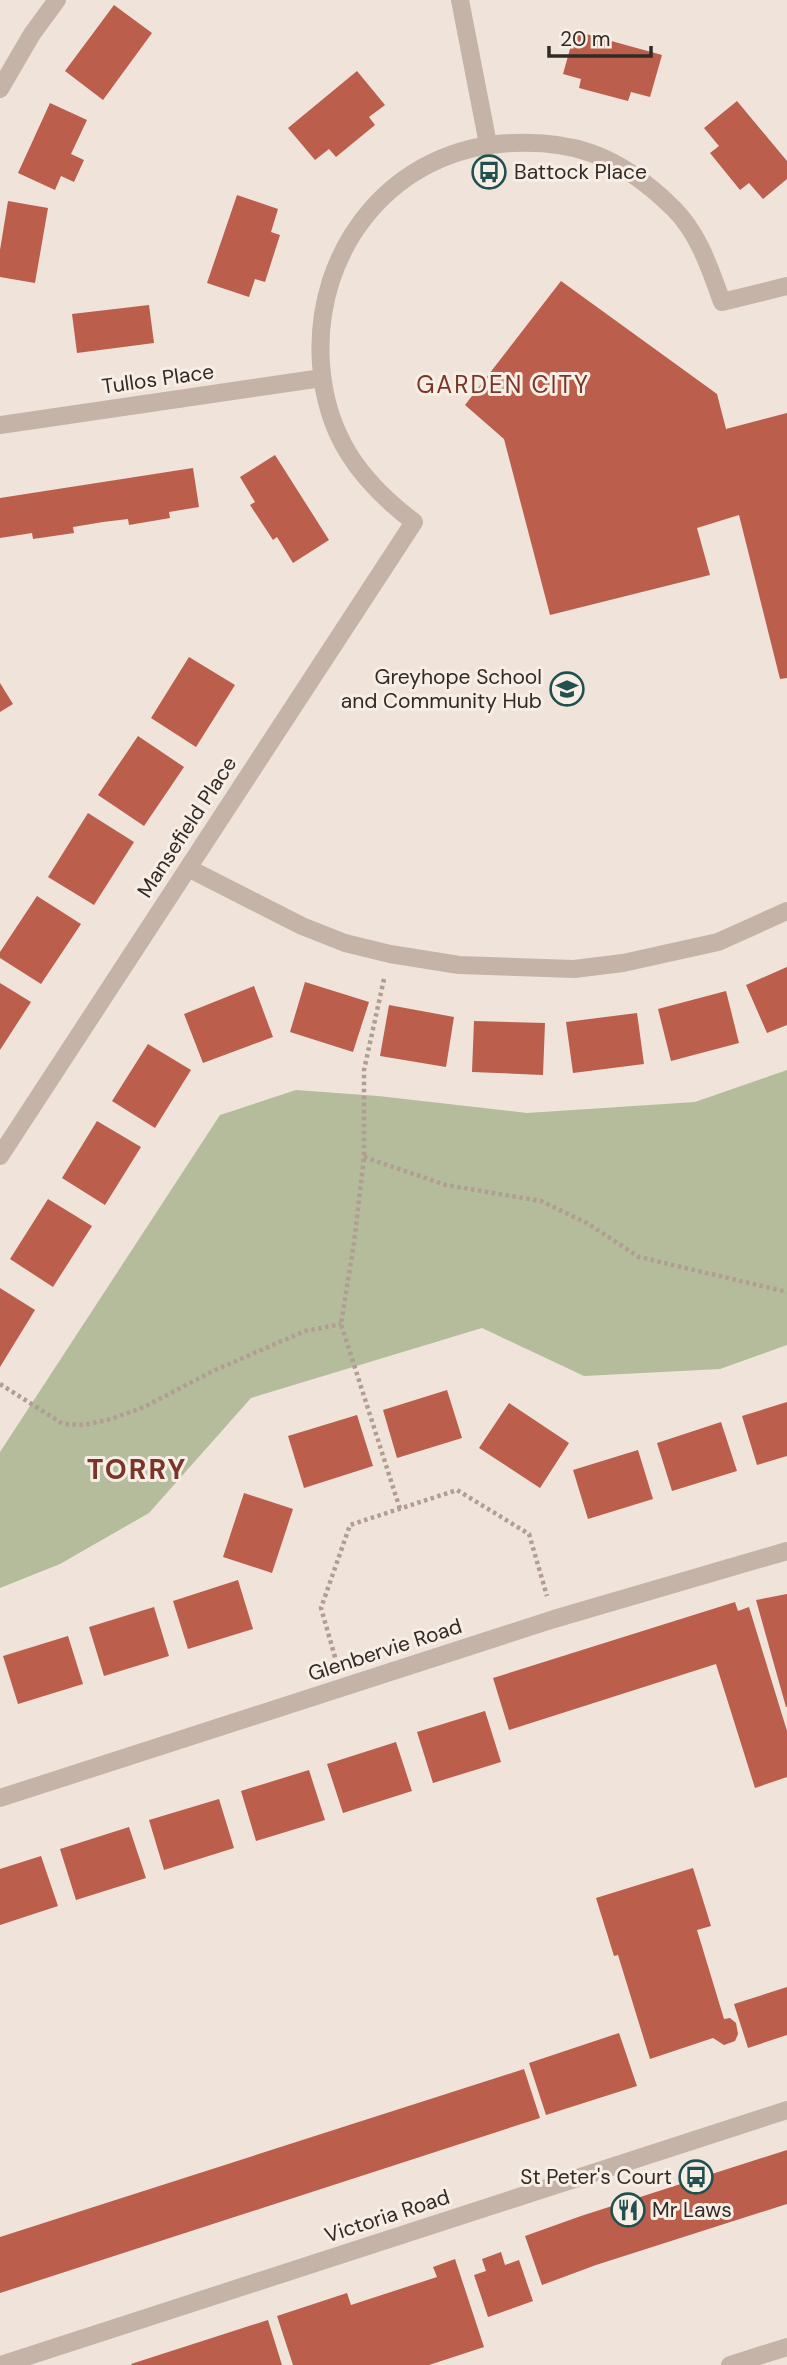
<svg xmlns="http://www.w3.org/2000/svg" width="787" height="2365" viewBox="0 0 787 2365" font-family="'DM Sans',sans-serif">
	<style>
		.green { fill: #b4bc9c }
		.building { fill: #bb5e4c }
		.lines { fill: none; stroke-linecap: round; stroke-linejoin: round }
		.path { stroke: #b19d92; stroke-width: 4.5; stroke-dasharray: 3.5 3.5; stroke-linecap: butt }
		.minor { stroke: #c6b3a7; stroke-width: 18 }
		.labels { text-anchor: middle; stroke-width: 6; stroke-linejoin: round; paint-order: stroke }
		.poi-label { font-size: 21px; fill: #332a27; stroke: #f7eee6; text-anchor: start }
		.street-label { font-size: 21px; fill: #332a27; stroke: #f7eee6 }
		.quarter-label { font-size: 24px; letter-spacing: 2px; fill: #7a3528; stroke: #f7eee6 }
		.district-label { font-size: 28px; font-weight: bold; letter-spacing: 2px; fill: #7a3528; stroke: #f7eee6 }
	</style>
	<rect width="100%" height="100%" fill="#efe3da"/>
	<path class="green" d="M787,1070V1345L720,1369L584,1376L482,1328L251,1398L149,1513L60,1564L0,1588V1452L220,1115L296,1090L378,1096L527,1113L695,1102Z"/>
	<path class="building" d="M114,5L152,33L103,100L65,71Z
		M575,31L662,55L650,97L631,92L628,101L579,88L581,79L563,74Z
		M357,71L385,105L369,117L375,125L336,157L329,149L315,160L288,128Z
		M737,101L787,161V179L763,199L749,183L740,190L710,153L719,146L704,128Z
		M50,103L87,120L71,154L84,160L74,182L61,176L55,190L18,173Z
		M237,195L278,209L271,232L280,235L265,282L255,279L249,297L207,283Z
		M8,201L48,208L35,283L0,277V250Z
		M561,281L717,394L726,429L787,413V678L780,679L739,515L697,528L710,575L550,615L504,439L465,405Z
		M149,305L154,343L77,353L72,314Z
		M275,455L329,540L293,563L277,537L273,540L250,505L255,502L240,477Z
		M193,468L199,507L169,512L170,518L129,525L128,519L103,522L73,527L74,533L33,539L32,533L0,538V498Z
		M189,657L235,685L196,747L151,718Z
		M0,683L13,704L0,712Z
		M138,736L184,767L144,826L98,795Z
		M88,813L134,842L94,905L48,877Z
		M37,896L81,924L41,984L0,958V952Z
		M787,967V1025L767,1033L746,985Z
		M305,982L369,1002L353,1052L290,1032Z
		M0,983L31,1002L0,1050Z
		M254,986L273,1037L203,1063L184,1014Z
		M726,991L739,1043L671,1061L658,1009Z
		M389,1005L454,1017L446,1067L380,1056Z
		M637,1013L644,1064L573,1073L566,1022Z
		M474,1021L545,1023L543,1075L472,1072Z
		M148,1044L191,1070L155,1128L112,1101Z
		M97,1121L141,1147L105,1205L62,1178Z
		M48,1199L92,1226L53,1287L10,1259Z
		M0,1288L35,1310L0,1367Z
		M447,1390L462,1438L397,1458L383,1410Z
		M787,1402V1456L757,1465L742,1416Z
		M509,1403L569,1443L540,1488L479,1448Z
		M357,1415L373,1466L304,1488L288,1436Z
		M721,1422L737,1471L672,1491L657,1443Z
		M638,1450L653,1499L588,1519L573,1470Z
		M244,1493L293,1509L272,1573L223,1557Z
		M238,1580L253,1629L188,1649L173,1601Z
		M787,1594V1707H786L756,1600Z
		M735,1602L738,1611L749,1607L787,1731V1777L755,1788L716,1664L509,1730L493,1678Z
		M154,1607L169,1656L104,1676L89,1627Z
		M68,1636L83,1684L18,1704L3,1656Z
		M485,1711L501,1762L433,1783L417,1732Z
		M396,1742L412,1791L343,1813L327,1764Z
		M309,1770L325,1820L256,1841L241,1791Z
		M219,1799L234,1848L164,1870L149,1820Z
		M129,1827L146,1878L76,1900L60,1849Z
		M41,1856L58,1906L0,1925V1869Z
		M693,1868L711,1926L697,1930L724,2019L730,2018L736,2023L738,2034L735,2041L724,2045L713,2038L650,2059L618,1955L614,1956L596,1898Z
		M787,1987V2035L748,2048L734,2004Z
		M619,2033L637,2086L546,2115L529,2063Z
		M524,2069L540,2118L0,2293V2237Z
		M787,2150V2204L596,2265L542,2285L525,2236L581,2216Z
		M501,2252L505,2265L519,2260L533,2301L488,2317L474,2275L486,2271L482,2259Z
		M455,2259L484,2347L429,2365H293L277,2316L347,2293L351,2305L437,2277L433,2267Z
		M268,2320L282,2365H132L131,2364Z"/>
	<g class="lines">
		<path class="path" d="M384,979L364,1070V1157L354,1243L341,1324L400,1509
			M364,1157L446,1185L541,1201L587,1223L639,1257L787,1292
			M0,1384L63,1424L84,1425L111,1419L144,1407L213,1371L305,1331L341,1324
			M337,1664L321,1608L350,1525L457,1490L529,1534L547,1596"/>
		<path class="minor" d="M460,0L488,144
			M0,89L32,34L57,0
			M0,425L322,378
			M188,868L302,926L345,943L390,954L459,965L574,969L623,963L718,942L787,911
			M0,1156L414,522C359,480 326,435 321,364C313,248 394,147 513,143C538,142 566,144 591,153C622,164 650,185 674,209C699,234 710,269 722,302L787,286
			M0,1798L554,1619L787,1551
			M1,2365L787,2110
			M730,2365L787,2347"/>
	</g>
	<defs>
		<symbol id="bus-ring" viewBox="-11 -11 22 22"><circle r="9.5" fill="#f7eee6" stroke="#215050" stroke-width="1.5"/><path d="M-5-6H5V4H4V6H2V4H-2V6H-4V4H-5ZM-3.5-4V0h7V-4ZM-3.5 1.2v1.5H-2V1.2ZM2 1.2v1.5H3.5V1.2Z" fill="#215050"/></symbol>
		<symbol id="school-ring" viewBox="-11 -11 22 22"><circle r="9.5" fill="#f7eee6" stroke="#215050" stroke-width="1.5"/><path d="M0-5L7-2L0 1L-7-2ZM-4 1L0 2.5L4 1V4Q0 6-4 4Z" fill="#215050"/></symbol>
		<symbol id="restaurant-ring" viewBox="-11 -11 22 22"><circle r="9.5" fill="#f7eee6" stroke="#215050" stroke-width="1.5"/><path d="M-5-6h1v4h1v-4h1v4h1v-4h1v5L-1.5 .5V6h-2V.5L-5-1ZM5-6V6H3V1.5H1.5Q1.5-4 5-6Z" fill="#215050"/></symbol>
	</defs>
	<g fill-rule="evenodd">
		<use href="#bus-ring" x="470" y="153" width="38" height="38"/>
		<use href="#school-ring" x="548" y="670" width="38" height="38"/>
		<use href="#bus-ring" x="677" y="2158" width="38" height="38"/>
		<use href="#restaurant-ring" x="609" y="2191" width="38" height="38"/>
	</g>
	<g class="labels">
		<g class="poi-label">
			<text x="514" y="179">Battock Place</text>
			<text x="542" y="684" text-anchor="end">Greyhope School<tspan x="542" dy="24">and Community Hub</tspan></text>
			<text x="672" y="2184" text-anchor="end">St Peter's Court</text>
			<text x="652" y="2217">Mr Laws</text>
		</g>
		<g class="street-label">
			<text transform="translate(158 379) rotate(-8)" y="7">Tullos Place</text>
			<text transform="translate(187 827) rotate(-57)" y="7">Mansefield Place</text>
			<text transform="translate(385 1650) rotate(-18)" y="7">Glenbervie Road</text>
			<text transform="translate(387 2216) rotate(-18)" y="7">Victoria Road</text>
		</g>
		<g class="quarter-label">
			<text x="503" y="393">GARDEN CITY</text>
		</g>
		<g class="district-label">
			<text x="137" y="1479">TORRY</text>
		</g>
	</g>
	<path d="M549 46v10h102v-10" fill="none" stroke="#332a27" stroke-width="3.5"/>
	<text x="560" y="46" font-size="21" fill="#332a27" stroke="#f7eee6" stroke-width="5" paint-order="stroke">20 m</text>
</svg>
